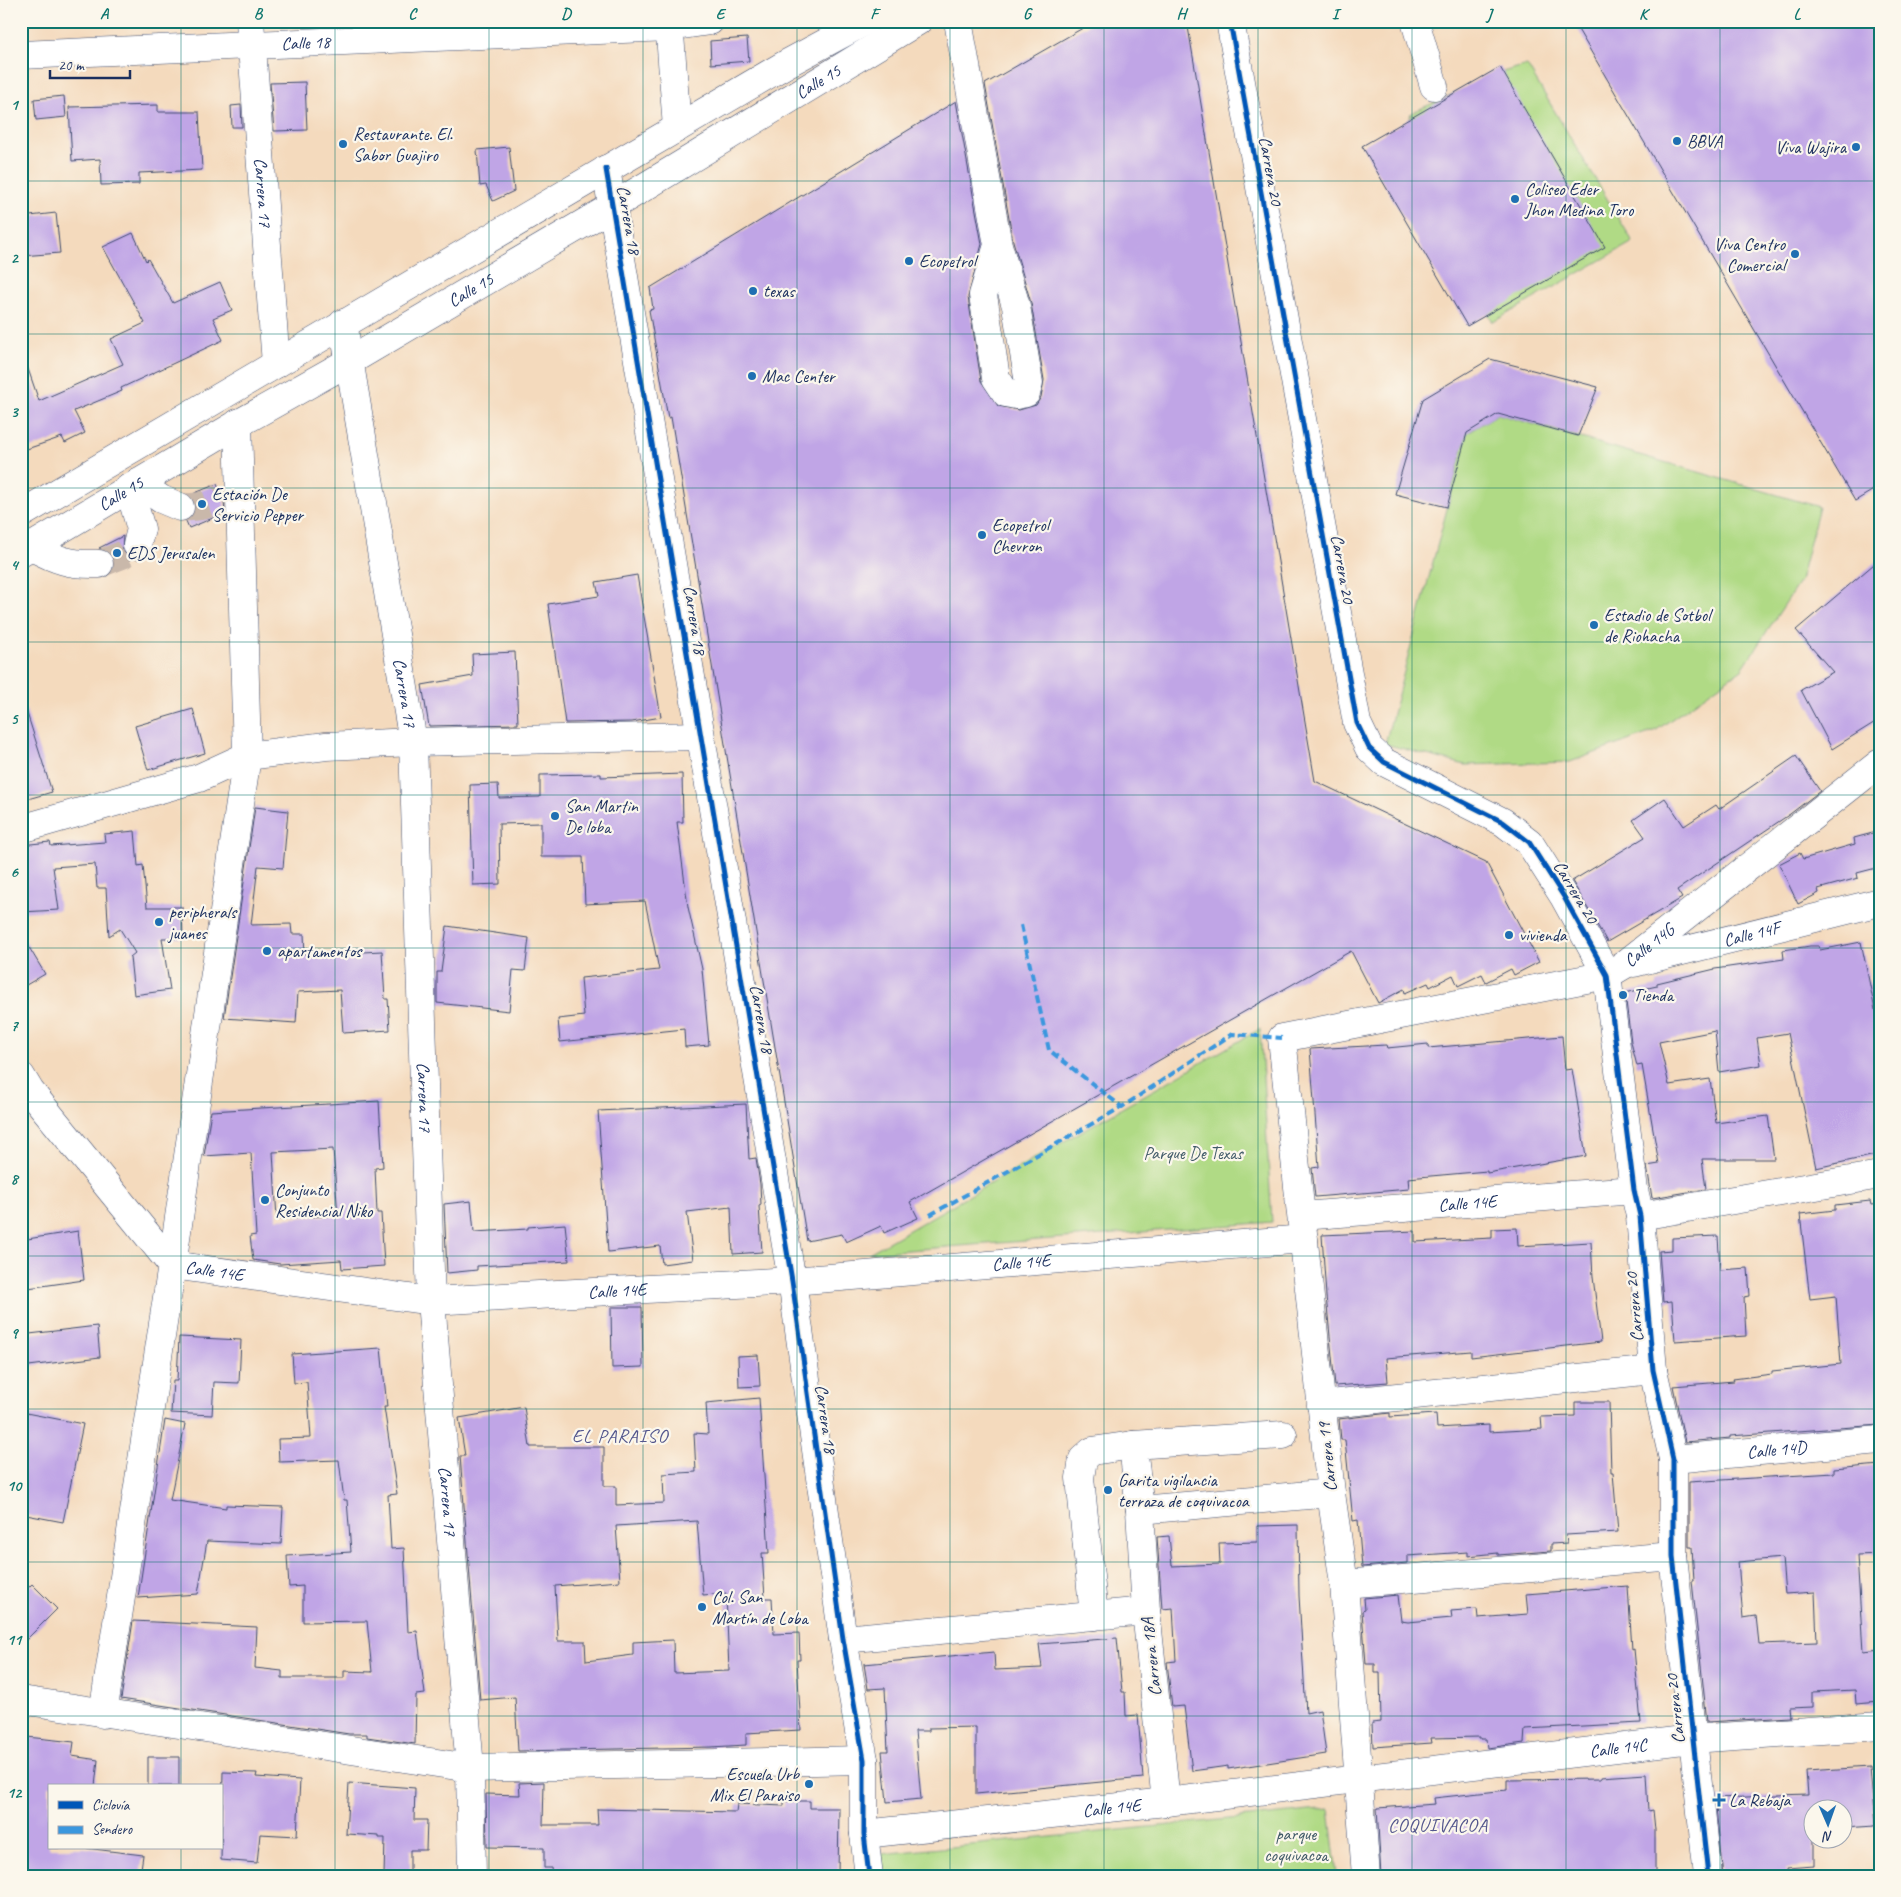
<svg xmlns="http://www.w3.org/2000/svg" width="1901" height="1897" viewBox="0 0 1901 1897" font-family="Caveat,sans-serif">
	<style>
		.green { fill: #b0da85; stroke: #668472 }
		.building { fill: #c0a5e6; fill-rule: evenodd }
		.lines { fill: none; stroke-linecap: round; stroke-linejoin: round }
		.minor-tunnel { stroke: #c9b8aa; stroke-width: 28; stroke-dasharray: 28 14; stroke-linecap: butt }
		.minor-casing { stroke: #3c496c; stroke-width: 29 }
		.highway-casing { stroke: #3c496c; stroke-width: 29 }
		.minor { stroke: #fff; stroke-width: 28 }
		.highway { stroke: #fff; stroke-width: 28 }
		.quiet { stroke: #3a97de; stroke-width: 4; stroke-dasharray: 8 4; stroke-linecap: butt }
		.cycleway-casing { stroke: #fbf7ec; stroke-width: 8 }
		.cycleway { stroke: #0057b8; stroke-width: 5 }
		.grid { fill: none; stroke: #0f766e; stroke-width: 1; stroke-opacity: 0.55 }
		.poi-dot { fill: #1f6fb2; stroke: #fbf7ec; stroke-width: 2 }
		.labels { text-anchor: middle; stroke-width: 4.5; stroke-linejoin: round; paint-order: stroke }
		.street-label { font-size: 18px; fill: #1b2f5e; stroke: #fbf7ec }
		.poi-label { font-size: 18px; fill: #1b2f5e; stroke: #fbf7ec; text-anchor: start }
		.park-label { font-size: 18px; fill: #405a68; stroke: #fbf7ec }
		.neighbourhood-label { font-size: 19px; letter-spacing: 1px; fill: #55588e; stroke: #fbf7ec }
		.neatline { fill: none; stroke: #0f766e; stroke-width: 2 }
		.grid-label { font-size: 16px; text-anchor: middle; font-weight: bold; fill: #0f766e }
	</style>
	<rect width="100%" height="100%" fill="#fbf7ec"/>
	<filter id="ink" filterUnits="userSpaceOnUse"><feTurbulence type="fractalNoise" baseFrequency=".02" numOctaves="2"/><feDisplacementMap in="SourceGraphic" scale="10" xChannelSelector="R" yChannelSelector="G"/><feConvolveMatrix kernelMatrix="1 2 1 2 8 2 1 2 1" color-interpolation-filters="sRGB"/></filter>
	<filter id="wash" filterUnits="userSpaceOnUse"><feTurbulence type="fractalNoise" baseFrequency=".0096" numOctaves="4" result="noise"/><feDisplacementMap in="SourceGraphic" scale="20" xChannelSelector="R" yChannelSelector="G"/><feGaussianBlur stdDeviation="1.12" result="paint"/><feColorMatrix in="noise" values="0 0 0 0 0 0 0 0 0 0 0 0 0 0 0 0 0 1.4 0 .05"/><feComposite in="paint" operator="in"/></filter>
	<g filter="url(#wash)">
		<rect width="100%" height="100%" fill="#f4dabd"/>
		<path class="green" d="M1527,65L1633,242L1493,322L1399,156L1411,113L1499,73Z
			M1498,414L1819,507L1800,581L1742,669L1655,731L1570,762L1465,765L1385,744L1467,433Z
			M1260,1029L1272,1222L869,1253Z
			M1329,1809L1337,1876H882L881,1854Z"/>
		<g id="blocks">
			<path class="building" d="M1095,21H1187L1315,781L1486,862L1539,962L1514,975L1511,969L1486,982L1482,974L1458,986L1453,975L1430,987L1428,983L1405,993L1404,989L1378,1003L1351,951L910,1202L918,1218L884,1233L881,1226L846,1242L842,1234L807,1241L671,417L668,418L649,310L653,309L650,288L956,101L982,244L968,297L981,381L998,406L1019,410L1036,405L1041,397L1044,380L1031,303L1013,241L985,84Z
				M1573,21H1880V486L1855,501Z
				M747,38L749,61L711,64L710,41Z
				M1500,67L1605,247L1467,326L1362,146Z
				M305,82L307,130L274,131L270,83Z
				M64,96L66,117L36,120L34,99Z
				M158,105V112H199L202,170L139,173V184L101,185L100,159L72,161L69,107Z
				M241,105L242,127H232L231,106Z
				M509,147L514,191L493,201L486,185L480,186L477,150Z
				M56,213L60,253L21,256V217Z
				M133,233L146,261L148,259L173,303L220,282L232,310L213,318L223,340L121,388L122,391L74,411L85,433L65,443L62,437L21,451V361L25,360L39,401L123,364L111,339L145,323L103,247Z
				M1490,359L1598,387L1578,436L1498,414L1467,433L1447,507L1395,494L1423,399Z
				M217,484L224,501L225,513L189,528L186,521L194,513L196,506L190,495Z
				M123,536L122,550L131,559L114,568L112,556L106,550L99,548Z
				M1880,559V719L1832,749L1801,690L1833,672L1796,630Z
				M637,575L661,717L632,722L565,723L548,604L599,596L596,582Z
				M515,652L518,724L429,726L422,685L473,676L472,654Z
				M193,709L205,753L148,770L135,726Z
				M26,710L52,792L21,801V711Z
				M1796,756L1820,791L1790,814L1677,890L1682,898L1607,942L1572,881L1645,837L1633,820L1665,798L1684,826L1716,805L1719,809Z
				M601,774V777L682,774L683,822H677L688,907L702,969L709,1045L685,1047L684,1029L560,1042L558,1019L584,1016L581,978L659,970L645,901L585,904L583,857H541V823L499,824L500,884L473,885L470,785L498,784L499,798L540,797V775Z
				M255,807L288,811L283,868L258,866L251,925L291,924L292,934H304L305,955L382,951L385,999H388L390,1030L343,1033L340,990L298,992L296,1023L224,1018Z
				M135,831L138,866L143,865L147,907H182L183,938H162L170,990L134,995L130,957L135,953L120,929L109,936L106,888H97L95,864L53,867L59,910L21,912V845L50,842L51,846L105,842L104,834Z
				M1880,831V867L1857,873L1858,878L1818,889L1819,893L1798,904L1779,864L1800,853L1803,859L1855,844L1854,838Z
				M447,926L529,938L525,971L513,970L509,1011L437,1003V972H441Z
				M21,934L45,974L21,988Z
				M1861,942L1875,1010L1880,1009V1154L1816,1168L1788,1033L1757,1038L1761,1065L1719,1072L1715,1031L1659,1042L1669,1085L1710,1079L1716,1123L1768,1116L1774,1159H1702L1706,1189L1652,1198L1647,1166L1659,1164L1642,1065L1637,1066L1631,1042L1625,993L1657,986V983L1715,969L1784,959L1783,950L1810,946H1819L1820,950Z
				M1562,1036L1565,1070L1572,1069L1586,1156L1487,1173V1171L1408,1178L1409,1189L1315,1197L1312,1168L1319,1167L1310,1049L1386,1045L1387,1048L1428,1044V1048Z
				M379,1101L383,1167L375,1168L377,1213H381L384,1266L342,1269L341,1260L280,1264L253,1260L250,1236L256,1235L251,1153L204,1156L211,1111ZM333,1149L338,1215L277,1219L273,1152Z
				M746,1104L749,1159L756,1158L760,1184L761,1205L759,1206L762,1252L733,1254L731,1207L687,1212L693,1260L662,1264L660,1246L608,1252L598,1111Z
				M471,1201L474,1232L528,1229V1227L565,1224L569,1261L477,1266V1270L447,1273L444,1204Z
				M1870,1201L1871,1205L1880,1204V1312L1875,1313L1880,1378V1425L1730,1436V1438L1685,1442L1673,1386L1734,1381L1733,1379L1772,1374V1371L1841,1364L1836,1296L1810,1299L1800,1214L1835,1210V1205Z
				M1517,1228L1518,1246L1591,1242L1593,1277L1601,1342L1471,1357V1351L1386,1358L1388,1382L1335,1386L1326,1296L1322,1235L1415,1231V1242L1492,1238V1229Z
				M78,1231L84,1280L21,1289V1240Z
				M1718,1236L1720,1270L1748,1268L1750,1296L1744,1297L1746,1336L1675,1341L1672,1301L1663,1302L1659,1251L1672,1250V1238Z
				M611,1307H642L643,1367L612,1368Z
				M97,1326L100,1357L21,1367V1335Z
				M179,1337L241,1340L239,1383L214,1382L212,1415L171,1413L173,1381H177Z
				M381,1348L387,1407H384L397,1494L388,1495L391,1549L404,1548L408,1632L417,1631L425,1694L416,1695L415,1744L367,1737V1734H349L121,1699L133,1621L257,1627L255,1668L282,1671V1678H344V1671L372,1672L367,1621L303,1622V1586L289,1587L287,1556L351,1552L347,1500H344L339,1460L279,1462L278,1439L311,1438L307,1382L294,1383L292,1354Z
				M758,1355L760,1386L739,1387L738,1356Z
				M759,1398L769,1553H762L765,1598H772L774,1634L799,1633L800,1660H797L801,1730L746,1733V1745L711,1747L518,1751L515,1697L480,1700L460,1456H465L459,1418L524,1407L530,1447H604V1486H616V1505L664,1503L663,1474L696,1472L694,1433L708,1434L706,1403ZM697,1521L703,1595L726,1593L729,1671L674,1673L673,1640L633,1642V1655L586,1661L585,1641H558L555,1586L620,1581L616,1526Z
				M1575,1402H1609L1611,1473H1613L1618,1532L1566,1535L1567,1543L1551,1544V1551L1498,1555V1553L1468,1556V1552L1407,1556V1563L1362,1567L1358,1520L1353,1521L1345,1440H1341L1339,1419L1390,1413V1417L1436,1414L1437,1428L1489,1425V1432L1542,1429L1541,1417L1575,1416Z
				M21,1412L83,1424L63,1522L21,1514Z
				M165,1420L185,1424L170,1500L226,1508V1505L283,1507L281,1544L207,1541L198,1594L138,1598Z
				M1880,1465V1554L1857,1555L1863,1652L1880,1650V1702L1856,1704L1855,1690L1813,1692V1707L1789,1708L1790,1717L1707,1722L1692,1581H1694L1692,1547H1689V1482L1834,1473V1469ZM1782,1558L1785,1594L1815,1592L1817,1642L1759,1644L1756,1616L1743,1618L1738,1562Z
				M1298,1525L1299,1596L1306,1713L1320,1710L1326,1754L1228,1769V1766L1192,1771L1184,1706L1172,1707L1167,1662L1176,1661L1173,1608L1162,1609L1157,1537L1169,1536L1172,1566L1220,1564L1219,1543L1257,1542V1526Z
				M32,1584L57,1609L21,1645V1595Z
				M1628,1586L1632,1650L1634,1649L1641,1723L1525,1729L1524,1743L1487,1748L1486,1739H1480V1737L1431,1738L1432,1743L1373,1747L1372,1723L1381,1722L1380,1673H1375V1664H1366L1362,1611L1365,1610L1364,1598L1398,1595L1401,1621L1408,1622L1452,1618L1451,1611L1477,1609L1478,1618L1528,1614L1526,1594Z
				M1117,1638L1122,1692H1125L1126,1716L1138,1715L1143,1778L976,1794V1727L929,1728V1731H915L921,1799L887,1802L882,1751H888L885,1688L868,1689L864,1664L994,1652L995,1670L1042,1668L1039,1644Z
				M27,1737L74,1742L72,1756L98,1760L95,1786H49V1848H85L143,1855L140,1876H21V1788Z
				M148,1757H179V1786H148Z
				M1870,1767L1875,1826L1844,1828V1810H1814V1866L1787,1868L1788,1876H1723L1715,1798L1808,1795L1806,1771Z
				M223,1772L257,1773L256,1777L300,1780L297,1836L260,1834L257,1863L221,1860Z
				M1646,1774L1648,1811L1653,1810L1655,1830V1876H1381L1377,1808L1435,1804L1434,1798L1507,1790V1780L1601,1779V1777Z
				M544,1782L543,1825H598L597,1809L736,1812L737,1804L784,1806V1801H810V1808H839L838,1876H552L551,1868H544V1848L487,1847L486,1794L520,1795L519,1783Z
				M349,1783L415,1788L414,1820H427L426,1850H410V1876H384L385,1838H379V1836L346,1834Z"/>
		</g>
	</g>
	<g filter="url(#ink)">
		<use href="#blocks" fill-opacity="0" stroke="#3c496c" stroke-width="1"/>
		<g class="lines">
			<path class="minor-tunnel" d="M180,507C197,508 209,506 222,495
				M99,564L122,555L137,545"/>
			<defs>
				<g id="minor">
					<path id="s1" d="M250,21L276,364"/>
					<path d="M669,21L677,128"/>
					<path d="M958,21L998,245L1016,306L1029,383L1026,393L1016,395L1006,393L996,378L983,295L998,245"/>
					<path d="M1230,21L1357,723L1369,748L1384,762L1503,822L1529,842L1564,897L1607,975L1634,1190L1640,1216L1653,1370L1673,1459V1556L1708,1876"/>
					<path d="M1415,21L1434,86"/>
					<path id="s2" d="M21,55L669,27L710,21"/>
					<path d="M606,169L792,1281L843,1639L864,1760V1834L869,1876"/>
					<path id="s3" d="M343,323L413,742L431,1301L470,1768L472,1876"/>
					<path d="M138,483L161,499L180,507"/>
					<path d="M129,488L141,529L137,545"/>
					<path d="M32,547C56,560 70,565 99,564"/>
					<path d="M21,829L199,778L247,756L326,746L413,742L700,736"/>
					<path id="s4" d="M1634,963L1880,902"/>
					<path id="s5" d="M21,1076L30,1091L172,1265L431,1301L792,1281L1304,1239"/>
					<path id="s6" d="M1302,1216L1634,1190"/>
					<path d="M1640,1216L1880,1175"/>
					<path d="M1321,1405L1653,1370"/>
					<path id="s7" d="M1673,1459L1880,1440"/>
					<path d="M1140,1510L1331,1493"/>
					<path d="M1344,1584L1673,1556"/>
					<path d="M1094,1616L1080,1478L1083,1459L1092,1451L1133,1445"/>
					<path d="M843,1639L1146,1611"/>
					<path d="M21,1700L470,1768L864,1760"/>
					<path d="M103,1714L172,1265L247,756L238,423"/>
					<path d="M1166,1802L1146,1611L1140,1510L1133,1445L1283,1435"/>
					<path id="s8" d="M864,1834L1166,1802L1692,1739L1880,1726"/>
					<path id="s9" d="M1366,1876L1344,1584L1331,1493L1282,1038L1607,975L1624,965L1880,763"/>
				</g>
				<g id="highway">
					<path d="M21,514L786,64L866,21"/>
					<path id="s10" d="M21,553L229,429L350,361L613,206L918,21"/>
				</g>
			</defs>
			<use href="#minor" class="minor-casing"/>
			<use href="#highway" class="highway-casing"/>
			<use href="#minor" class="minor"/>
			<use href="#highway" class="highway"/>
			<path class="quiet" d="M1021,925L1049,1050L1122,1107
				M930,1215L1122,1107L1232,1034L1282,1038"/>
			<defs>
				<path id="cycleway" d="M1230,21L1357,723L1369,748L1384,762L1503,822L1529,842L1564,897L1607,975L1634,1190L1640,1216L1653,1370L1673,1459V1556L1708,1876
					M606,169L792,1281L843,1639L864,1760V1834L869,1876"/>
			</defs>
			<use href="#cycleway" class="cycleway-casing"/>
			<use href="#cycleway" class="cycleway"/>
		</g>
	</g>
	<path class="grid" d="M181,21V1786M335,21V1876M489,21V1876M643,21V1876M797,21V1876M950,21V1876M1104,21V1876M1258,21V1876M1412,21V1876M1566,21V1876M1720,21V1876M21,181H1880M21,334H1880M21,488H1880M21,642H1880M21,795H1880M21,948H1880M21,1102H1880M21,1256H1880M21,1409H1880M21,1562H1880M21,1716H1880M181,1848V1876"/>
	<g class="poi-dot">
		<circle cx="1677" cy="141" r="5"/>
		<circle cx="343" cy="144" r="5"/>
		<circle cx="1856" cy="147" r="5"/>
		<circle cx="1515" cy="199" r="5"/>
		<circle cx="1795" cy="254" r="5"/>
		<circle cx="909" cy="261" r="5"/>
		<circle cx="753" cy="291" r="5"/>
		<circle cx="752" cy="376" r="5"/>
		<circle cx="202" cy="504" r="5"/>
		<circle cx="982" cy="535" r="5"/>
		<circle cx="117" cy="553" r="5"/>
		<circle cx="1594" cy="625" r="5"/>
		<circle cx="555" cy="816" r="5"/>
		<circle cx="159" cy="922" r="5"/>
		<circle cx="1509" cy="935" r="5"/>
		<circle cx="267" cy="951" r="5"/>
		<circle cx="1623" cy="995" r="5"/>
		<circle cx="265" cy="1200" r="5"/>
		<circle cx="1108" cy="1490" r="5"/>
		<circle cx="702" cy="1607" r="5"/>
		<circle cx="809" cy="1784" r="5"/>
		<path d="M1716.5 1792.5h5v5h5v5h-5v5h-5v-5h-5v-5h5z"/>
	</g>
	<g class="labels">
		<g class="street-label">
			<text dy="6" stroke="none"><textPath href="#s2" startOffset="285">Calle 18</textPath></text>
			<text dy="6" stroke="none"><textPath href="#s10" startOffset="926">Calle 15</textPath></text>
			<text transform="translate(1271 171) rotate(80)" y="6">Carrera 20</text>
			<text dy="6" stroke="none"><textPath href="#s1" startOffset="172">Carrera 17</textPath></text>
			<text transform="translate(629 220) rotate(80)" y="6">Carrera 18</text>
			<text dy="6" stroke="none"><textPath href="#s10" startOffset="521">Calle 15</textPath></text>
			<text dy="6" stroke="none"><textPath href="#s10" startOffset="116">Calle 15</textPath></text>
			<text transform="translate(1343 569) rotate(80)" y="6">Carrera 20</text>
			<text transform="translate(695 620) rotate(81)" y="6">Carrera 18</text>
			<text dy="6" stroke="none"><textPath href="#s3" startOffset="375">Carrera 17</textPath></text>
			<text transform="translate(1576 892) rotate(59)" y="6">Carrera 20</text>
			<text dy="6" stroke="none"><textPath href="#s4" startOffset="121">Calle 14F</textPath></text>
			<text dy="6" stroke="none"><textPath href="#s9" startOffset="1225">Calle 14G</textPath></text>
			<text transform="translate(762 1019) rotate(80)" y="6">Carrera 18</text>
			<text dy="6" stroke="none"><textPath href="#s3" startOffset="780">Carrera 17</textPath></text>
			<text dy="6" stroke="none"><textPath href="#s6" startOffset="166">Calle 14E</textPath></text>
			<text dy="6" stroke="none"><textPath href="#s5" startOffset="1095">Calle 14E</textPath></text>
			<text dy="6" stroke="none"><textPath href="#s5" startOffset="285">Calle 14E</textPath></text>
			<text dy="6" stroke="none"><textPath href="#s5" startOffset="690">Calle 14E</textPath></text>
			<text transform="translate(1634 1307) rotate(-95)" y="6">Carrera 20</text>
			<text transform="translate(826 1419) rotate(82)" y="6">Carrera 18</text>
			<text dy="6" stroke="none"><textPath href="#s7" startOffset="104">Calle 14D</textPath></text>
			<text transform="translate(1327 1457) rotate(-96)" y="6">Carrera 19</text>
			<text dy="6" stroke="none"><textPath href="#s3" startOffset="1185">Carrera 17</textPath></text>
			<text transform="translate(1151 1657) rotate(-96)" y="6">Carrera 18A</text>
			<text transform="translate(1675 1709) rotate(-96)" y="6">Carrera 20</text>
			<text dy="6" stroke="none"><textPath href="#s8" startOffset="759">Calle 14C</textPath></text>
			<text dy="6" stroke="none"><textPath href="#s8" startOffset="249">Calle 14E</textPath></text>
		</g>
		<g class="poi-label">
			<text x="353" y="140">Restaurante. El.<tspan x="353" dy="21">Sabor Guajiro</tspan></text>
			<text x="1687" y="147">BBVA</text>
			<text x="1846" y="153" text-anchor="end">Viva Wajira</text>
			<text x="1525" y="195">Coliseo Eder<tspan x="1525" dy="21">Jhon Medina Toro</tspan></text>
			<text x="1785" y="250" text-anchor="end">Viva Centro<tspan x="1785" dy="21">Comercial</tspan></text>
			<text x="919" y="267">Ecopetrol</text>
			<text x="763" y="297">texas</text>
			<text x="762" y="382">Mac Center</text>
			<text x="212" y="500">Estación De<tspan x="212" dy="21">Servicio Pepper</tspan></text>
			<text x="992" y="531">Ecopetrol<tspan x="992" dy="21">Chevron</tspan></text>
			<text x="127" y="559">EDS Jerusalen</text>
			<text x="1604" y="621">Estadio de Sotbol<tspan x="1604" dy="21">de Riohacha</tspan></text>
			<text x="565" y="812">San Martin<tspan x="565" dy="21">De loba</tspan></text>
			<text x="169" y="918">peripherals<tspan x="169" dy="21">juanes</tspan></text>
			<text x="1519" y="941">vivienda</text>
			<text x="277" y="957">apartamentos</text>
			<text x="1633" y="1001">Tienda</text>
			<text x="275" y="1196">Conjunto<tspan x="275" dy="21">Residencial Niko</tspan></text>
			<text x="1118" y="1486">Garita vigilancia<tspan x="1118" dy="21">terraza de coquivacoa</tspan></text>
			<text x="712" y="1603">Col. San<tspan x="712" dy="21">Martín de Loba</tspan></text>
			<text x="799" y="1780" text-anchor="end">Escuela Urb<tspan x="799" dy="21">Mix El Paraiso</tspan></text>
			<text x="1729" y="1806">La Rebaja</text>
		</g>
		<g class="park-label">
			<text x="1193" y="1159">Parque De Texas</text>
			<text x="1296" y="1840">parque<tspan x="1296" dy="21">coquivacoa</tspan></text>
		</g>
		<g class="neighbourhood-label">
			<text x="620" y="1442">EL PARAISO</text>
			<text x="1438" y="1831">COQUIVACOA</text>
		</g>
	</g>
	<rect width="1901" height="1897" fill="none" stroke="#fbf7ec" stroke-width="55"/>
	<rect x="48" y="1784" width="175" height="65" fill="#fbf7ec" stroke="#a1a7b3"/>
	<rect x="58" y="1801" width="25" height="8" fill="#0057b8" stroke="#a1a7b3"/>
	<text x="92" y="1810" font-size="15" fill="#1b2f5e">Ciclovía</text>
	<rect x="58" y="1826" width="25" height="8" fill="#3a97de" stroke="#a1a7b3"/>
	<text x="92" y="1834" font-size="15" fill="#1b2f5e">Sendero</text>
	<g transform="translate(1828 1824) rotate(178)"><circle r="24" fill="#fbf7ec" stroke="#a1a7b3"/>
	<path d="M0-4L9 19L0 12L-9 19Z" fill="#1f6fb2"/>
	<text y="-8" font-size="14" font-weight="bold" text-anchor="middle" fill="#1b2f5e">N</text>
	</g>
	<path d="M50 70v8h80v-8" fill="none" stroke="#1b2f5e" stroke-width="2.5"/>
	<text x="58" y="70" font-size="15" fill="#1b2f5e" stroke="#fbf7ec" stroke-width="4" paint-order="stroke">20 m</text>
	<rect x="28" y="28" width="1846" height="1842" class="neatline"/>
	<g class="grid-label">
		<text x="104" y="19">A</text>
		<text x="258" y="19">B</text>
		<text x="412" y="19">C</text>
		<text x="566" y="19">D</text>
		<text x="720" y="19">E</text>
		<text x="874" y="19">F</text>
		<text x="1027" y="19">G</text>
		<text x="1181" y="19">H</text>
		<text x="1335" y="19">I</text>
		<text x="1489" y="19">J</text>
		<text x="1643" y="19">K</text>
		<text x="1797" y="19">L</text>
		<text x="14" y="110">1</text>
		<text x="14" y="263">2</text>
		<text x="14" y="417">3</text>
		<text x="14" y="570">4</text>
		<text x="14" y="724">5</text>
		<text x="14" y="877">6</text>
		<text x="14" y="1031">7</text>
		<text x="14" y="1184">8</text>
		<text x="14" y="1338">9</text>
		<text x="14" y="1491">10</text>
		<text x="14" y="1645">11</text>
		<text x="14" y="1798">12</text>
	</g>
</svg>
